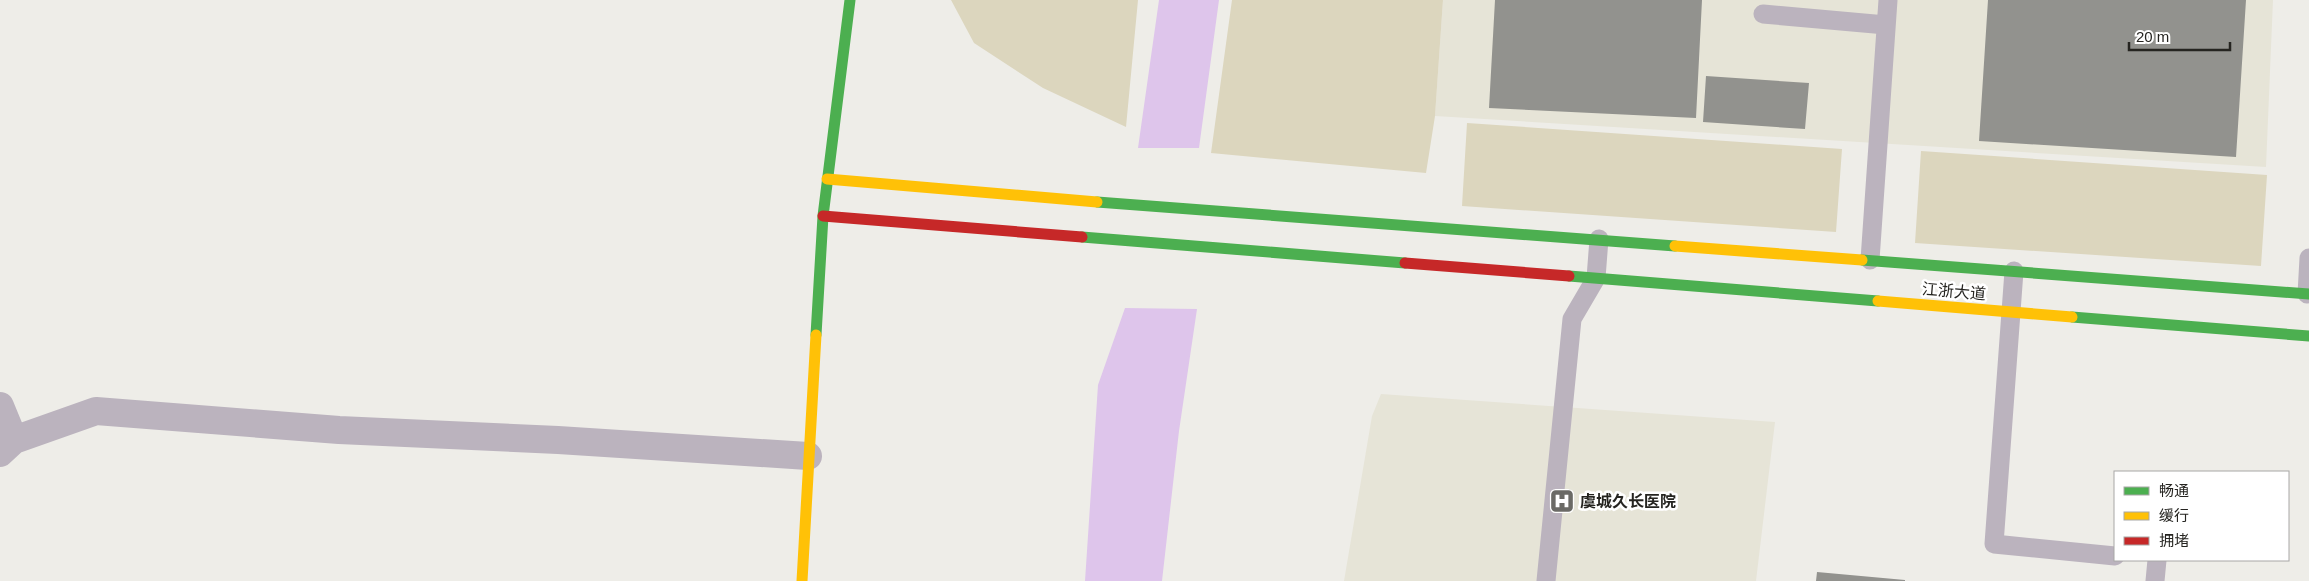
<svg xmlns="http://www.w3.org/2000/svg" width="2309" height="581" viewBox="0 0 2309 581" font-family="Helvetica,'Noto Sans SC',sans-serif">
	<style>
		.built { fill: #e6e4d7 }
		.green { fill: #dcd6be }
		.water { fill: #dec5eb }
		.building { fill: #92928e }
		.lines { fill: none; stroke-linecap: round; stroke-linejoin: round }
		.lane { stroke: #bbb3be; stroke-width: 19 }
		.street { stroke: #bbb3be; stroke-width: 28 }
		.fast { stroke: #4caf50; stroke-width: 11 }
		.slow { stroke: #ffc107; stroke-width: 11 }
		.jam { stroke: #c62828; stroke-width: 11 }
		.labels { text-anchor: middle; stroke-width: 5; stroke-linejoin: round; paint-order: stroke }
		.street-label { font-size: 16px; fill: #252420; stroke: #fff }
		.poi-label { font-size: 16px; font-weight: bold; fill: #252420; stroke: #fff; text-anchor: start }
	</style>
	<rect width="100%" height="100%" fill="#eeede8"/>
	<path class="built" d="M1443,0H2273L2266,167L1435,116Z
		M1381,394L1775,422L1756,581H1344L1372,416Z"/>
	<path class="green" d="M951,0H1138L1126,127L1043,88L974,43Z
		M1232,0H1443L1435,116L1426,173L1211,153Z
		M1467,123L1842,149L1836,232L1462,206Z
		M1921,151L2267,175L2261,266L1915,243Z"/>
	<path class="water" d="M1159,0H1219L1199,148H1138Z
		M1125,308L1197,309L1179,431L1162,581H1085L1098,385Z"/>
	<path class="building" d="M1495,0H1702L1696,118L1489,108Z
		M1988,0H2246L2236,157L1979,141Z
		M1706,76L1809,83L1805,129L1703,122Z
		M1817,572L1905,580V581H1816Z"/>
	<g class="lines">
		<path class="lane" d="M1763,14L1886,25
			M1870,260L1888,0
			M2014,271L1994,544L2115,556
			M2307,294L2309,258
			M1546,581L1572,319L1596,278L1599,239
			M2155,581L2157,560"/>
		<path class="street" d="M0,406L14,440
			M0,453L14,440L96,411L339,430L558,440L808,456"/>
		<path class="fast" d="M1097,202L1675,246
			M1082,237L1405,263
			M1862,260L2309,294
			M1569,276L1878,301
			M2072,317L2309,336
			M816,335L823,216L850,0"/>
		<path class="slow" d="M827,179L1097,202
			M1675,246L1862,260
			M1878,301L2072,317
			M802,581L816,335"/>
		<path class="jam" d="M823,216L1082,237
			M1405,263L1569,276"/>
	</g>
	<defs>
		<symbol id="hospital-square" viewBox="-11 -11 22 22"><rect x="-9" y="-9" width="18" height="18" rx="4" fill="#6b6a66" stroke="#fff"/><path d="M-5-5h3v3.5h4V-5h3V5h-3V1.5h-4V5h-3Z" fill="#fff"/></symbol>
	</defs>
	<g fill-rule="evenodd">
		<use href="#hospital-square" x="1548" y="487" width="28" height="28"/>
	</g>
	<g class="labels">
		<g class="street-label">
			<text transform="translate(1954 291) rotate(5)" y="6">江浙大道</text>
		</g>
		<g class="poi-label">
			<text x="1580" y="507">虞城久长医院</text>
		</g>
	</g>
	<rect x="2114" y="471" width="175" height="90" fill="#ffffff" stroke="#a8a7a6"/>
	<rect x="2124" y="487" width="25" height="8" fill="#4caf50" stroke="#a8a7a6"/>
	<text x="2159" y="496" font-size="15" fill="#252420">畅通</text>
	<rect x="2124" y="512" width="25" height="8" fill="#ffc107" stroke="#a8a7a6"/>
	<text x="2159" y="521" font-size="15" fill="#252420">缓行</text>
	<rect x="2124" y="537" width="25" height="8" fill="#c62828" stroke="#a8a7a6"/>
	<text x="2159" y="546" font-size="15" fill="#252420">拥堵</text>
	<path d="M2129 42v8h101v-8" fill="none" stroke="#252420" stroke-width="2.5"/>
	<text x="2136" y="42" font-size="15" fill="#252420" stroke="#ffffff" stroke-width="4" paint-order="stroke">20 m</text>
</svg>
